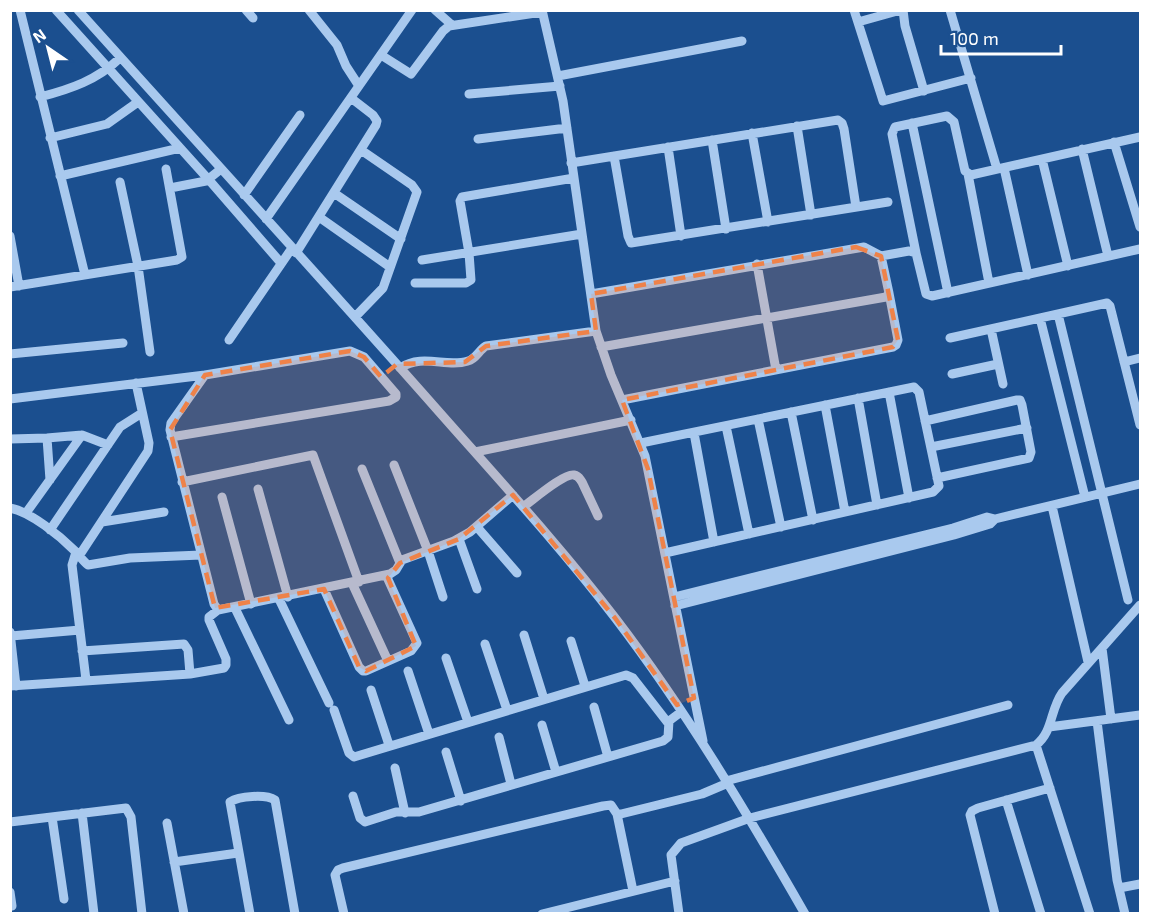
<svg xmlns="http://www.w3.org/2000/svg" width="1151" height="924" viewBox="0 0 1151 924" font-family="'Exo 2',sans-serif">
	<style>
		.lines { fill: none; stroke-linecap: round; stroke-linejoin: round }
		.minor { stroke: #a9c9ee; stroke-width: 9 }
		.marked { fill: #ee8249; fill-opacity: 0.2; stroke: #ee8249; stroke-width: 4.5; stroke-dasharray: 12 8; stroke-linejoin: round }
	</style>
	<rect width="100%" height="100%" fill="#1b4f8f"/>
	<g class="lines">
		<path class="minor" d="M20,10L85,275
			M56,10L209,180L281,263
			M78,10C194,139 311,267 426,397C490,470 557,542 616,619C687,712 747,813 805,914
			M246,10L253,18
			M309,10L337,45L346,66L359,86
			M435,10L452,25
			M542,10L563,101L596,331L611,375L645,456L703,741
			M854,10L883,101L971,78
			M903,10L905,26L924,91
			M950,10L997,169
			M858,22L901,10
			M381,55L411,74L443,31L449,26L542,12
			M558,76L742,41
			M469,94L560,86
			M40,97C71,89 97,80 120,58
			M912,123L948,293
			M797,126L811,215
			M752,133L768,222
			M50,138L107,124L138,102
			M478,139L567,128
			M712,140L726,229
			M1114,142L1140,227
			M668,147L681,236
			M1082,149L1108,256
			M614,156L628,236L631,243L888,202
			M1042,159L1068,266
			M571,163L838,120L842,123L844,129L856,207
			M1004,168L1028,275
			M968,174L989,283
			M60,176L180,148
			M120,182L138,266L150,352
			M170,188L206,181L221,169
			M334,193L401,239
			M244,195L300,115
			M319,217L390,267
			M266,219L412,10
			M10,236L19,286
			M296,253L376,125L377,121L373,115L351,98
			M916,253L892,134L895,127L947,116L954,122L965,171L971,175L1140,137
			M422,260L582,234
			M757,264L776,370
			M415,283H466L471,280L469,253L460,201L462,197L574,178
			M10,287L177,260L182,257L166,169
			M591,294L864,247L881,256L909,251L916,253L926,294L932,296L1140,249
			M1058,314L1128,600
			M355,317L383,288L417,192L412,185L361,150
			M1040,318L1085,497
			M991,329L1003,384
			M950,338L1107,303L1110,306L1140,425
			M229,340L292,248
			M601,347L886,297L889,293L881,256
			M10,354L123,343
			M1124,362L1140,358
			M400,368C423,353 446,368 468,361C476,359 479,350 486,346L596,331
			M952,374L998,364
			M205,375L171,423L170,430L214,604L218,610L390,574L396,570L402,560L454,541L470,532L513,495
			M889,392L909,498
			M858,398L877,505
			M10,399L205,375L350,351L364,357L396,394V397L389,401L171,437
			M622,400L893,347L896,345L898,340L889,293
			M825,405L845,512
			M791,412L813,520
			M758,419L781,527
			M925,421L1017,400H1020L1022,405L1031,452L1029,458L937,478
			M726,426L749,534
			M694,433L714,542
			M47,438L50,480
			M10,439L47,438L82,435L108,445
			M641,443L914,387L919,392L939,486L933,492L665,553
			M931,447L1027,428
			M475,452L631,420
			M394,465L428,551L443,597
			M362,469L400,563
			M182,482L313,455L359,582
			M258,489L288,597
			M222,497L251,604
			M1052,506L1088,662
			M523,507C533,500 564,473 574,475C579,476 579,478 582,482L598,516
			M10,508C31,512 60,536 75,551C79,555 83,561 88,565L130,558L201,555
			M26,513L82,435
			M102,522L164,512
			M477,527L517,573
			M50,530L120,427L142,413
			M459,539L477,589
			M76,552L72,565L86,680
			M79,556L148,451L149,443L136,383
			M352,583L388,661
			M324,589L359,667L363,671H366L411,651L417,643L386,575
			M674,597L953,528L987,517L995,519L1140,484
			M279,599L329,703
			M675,606L954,535L990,524L995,519
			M235,608L289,720
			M10,632L16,686
			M524,635L544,699
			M11,636L80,630
			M571,641L585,686
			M485,644L507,710
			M1102,648L1111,719
			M82,651L184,644L188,650L190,674
			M446,658L468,722
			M408,671L429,734
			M10,686L190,674L224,668L226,665V659L209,620V617L218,610
			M371,690L389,745
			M594,707L608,757
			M334,710L349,753L354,757L626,675L633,678L668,723
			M1097,721L1117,880L1125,914
			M542,725L556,772
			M1049,727L1140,715
			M499,737L511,784
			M1036,745L1090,914
			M446,752L461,801
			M395,768L405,813
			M726,781L1008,705
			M353,796L360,818L365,822L396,812H419L663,741L668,737L669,721L681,712
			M1006,800L1041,914
			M82,813L94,914
			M617,814L633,891
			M52,817L64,899
			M10,822L126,808L131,817L142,914
			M167,823L184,914
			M174,862L238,853
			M1119,888L1140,884
			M10,892L12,906
			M250,914L230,802C239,796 266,794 275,800L295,914
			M344,914L335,875L338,870L343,868L603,806L611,805L617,814H621L702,794L728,783
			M542,914L675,881
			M679,914L671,855L681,843L750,818L1036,745C1053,732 1050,710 1062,693L1140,605
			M995,914L970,815L972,811L978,808L1050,788"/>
	</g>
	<path class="marked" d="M856,247L881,256L898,340L893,347L622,400L648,469L694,698L677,705L615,618L513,495L459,539L400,563L388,578L416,646L366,671L359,667L324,589L215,608L170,430L205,375L350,351L364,357L381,377L397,364L465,362L486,346L596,331L591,294Z"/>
	<rect width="1151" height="924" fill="none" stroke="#ffffff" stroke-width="24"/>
	<g transform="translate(48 48) rotate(325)" stroke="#1b4f8f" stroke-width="4.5" paint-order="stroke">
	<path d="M0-4.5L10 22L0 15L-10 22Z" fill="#ffffff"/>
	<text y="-9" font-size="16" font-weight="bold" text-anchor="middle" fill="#ffffff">N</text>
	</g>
	<path d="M941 45v9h120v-9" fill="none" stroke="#ffffff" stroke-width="3"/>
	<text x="950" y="45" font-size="18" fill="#ffffff" stroke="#1b4f8f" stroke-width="4.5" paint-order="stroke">100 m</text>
</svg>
